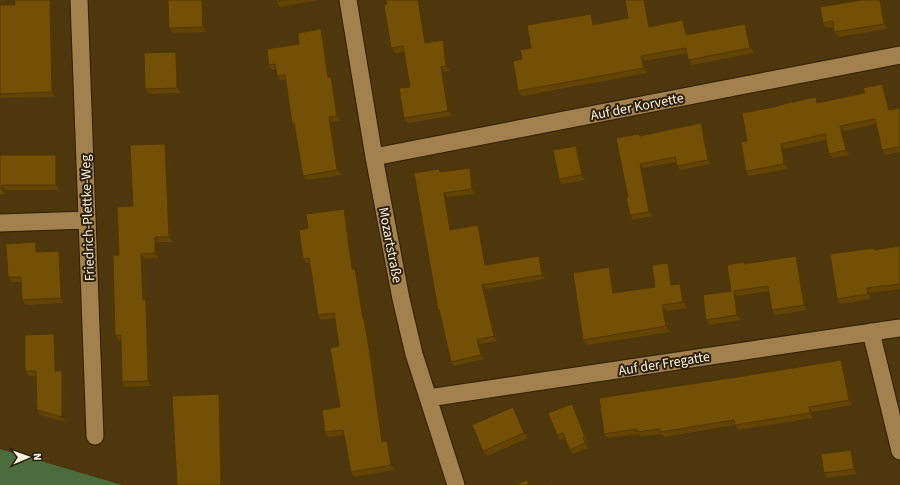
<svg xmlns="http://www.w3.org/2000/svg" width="900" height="485" viewBox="0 0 900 485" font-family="'Source Sans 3',sans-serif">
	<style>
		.green { fill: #4b6d3d }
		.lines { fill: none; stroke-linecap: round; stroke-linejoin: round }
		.minor-casing { stroke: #2f1f03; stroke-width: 19 }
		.minor { stroke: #a3814e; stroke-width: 17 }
		.wall { fill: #644405 }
		.shaded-wall { fill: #513704 }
		.building { fill: #744f06; stroke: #513704 }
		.labels { text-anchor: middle; stroke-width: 4; stroke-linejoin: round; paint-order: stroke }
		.street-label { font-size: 14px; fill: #fef3e3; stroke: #2d200a }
	</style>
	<rect width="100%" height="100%" fill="#4e360d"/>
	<path class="green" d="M0,449L122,485H0Z"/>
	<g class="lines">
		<defs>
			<path id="minor" d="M79,0L95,436
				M348,0L374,157L401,299L414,354L456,485
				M374,157L900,55
				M0,223L87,220
				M871,332L900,451
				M428,398L900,328"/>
		</defs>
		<use href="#minor" class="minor-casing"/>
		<use href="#minor" class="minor"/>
	</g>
	<path class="wall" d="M205,0L206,32L173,33L169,28Z
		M276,0H319L280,7L276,2Z
		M862,0H881L883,2L887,29L838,37L834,32L833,27L826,28L823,23Z
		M0,5H15L55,97L0,98Z
		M591,14L595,19L596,24L651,26L687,25L689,34L745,24L749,29L754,53L692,65L688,60L687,53L645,61L647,73L522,96L518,91L522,59L531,48Z
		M321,29L325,34L331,77L334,82L340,121L332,122L341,175L306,180L303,176L295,128L292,123L286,80H280L277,76L276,69L272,70L269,65Z
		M443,40L446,45L450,71L444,72L451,116L408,123L404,118L410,87L404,52L395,53L391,48Z
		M180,57L181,93L149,94L145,89Z
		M882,84L886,88L891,110L900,108V152L885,155L882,150L876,124L844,131L849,155L833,158L829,154L826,140L784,149L788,169L749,176L746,171L747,141L820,102V103L865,93Z
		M701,123L704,127L711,164L680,170L677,166L676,162L643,168L652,216L633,220L630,215L628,197L639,134L640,136Z
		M165,144L169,149L172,242H158L159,258L145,259L146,300L150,305L152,386L125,387L122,382L121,340H118L115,335L119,255L133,206Z
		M576,146L580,151L585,180L562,184L559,179Z
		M0,155H56L59,160V190H5V194H0Z
		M470,168L473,172L475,194L447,197L452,229L478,225L481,229L487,265L542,261L545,279L486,289L497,341L480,344L484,359L454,366L451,362L440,312L438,310L441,172Z
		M348,214L355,269L359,274L365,321L367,323L373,360L385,442L387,441L390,446L394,470L354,477L351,472L344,435L328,437L325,432L340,407L339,346L335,318L321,320L318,315L310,263H306L303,259L308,228Z
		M900,246V289L870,293L871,299L840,304L837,299L874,248L875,250Z
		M40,247V251H59L62,256L64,303L26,305L22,300V282H11L8,277Z
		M799,260L807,310L775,315L772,310L769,291L737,296L741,320L709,325L706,320L731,291L744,262L745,264Z
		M609,267L613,273L616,293L655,287L672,268L674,284L684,289L687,308L666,311L670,332L587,345L583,340Z
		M54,334L58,339L59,371H62L65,376L66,422L40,415L37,410L36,376H29L25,371Z
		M841,360L844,364L852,405L812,412L813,418L738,430L735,425L664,437L662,434L641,436L639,434L607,438L604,434L744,376Z
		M572,404L575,408L588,441L586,442L588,448L573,454L570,450L565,438L560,440L557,435Z
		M516,412L528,438L487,456L483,451Z
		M851,450L855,455L857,474L827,478L824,473Z"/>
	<path class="shaded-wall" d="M50,0H53L55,97L52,92Z
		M202,0H205L206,32L203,27Z
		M418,0H420L428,48L425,43Z
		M644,0H647L652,31L649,27Z
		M880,0H881L883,2L887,29L884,24Z
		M591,14L595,19L596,30L593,25Z
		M683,20L687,25L690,40L686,35Z
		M745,24L749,29L754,53L750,48Z
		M321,29L325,34L331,77L334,82L340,121L337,116L328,77Z
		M443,40L446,45L450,71L446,66Z
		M176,52L180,57L181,93L177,88Z
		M641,56L645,61L647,73L644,68Z
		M441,67L444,72L451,116L448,111Z
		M882,84L886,88L892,115L889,110Z
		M816,97L820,102L821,108L817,103Z
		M329,117L332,122L341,175L337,170Z
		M701,123L704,127L711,164L708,160Z
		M840,126L844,131L849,155L846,150Z
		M165,144L169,149L172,242L169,237Z
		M781,144L784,149L788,169L784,164Z
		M576,146L580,151L585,180L582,175Z
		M56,155L59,160V190L56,185Z
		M640,164L643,168L652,216L649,212Z
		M470,168L473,172L475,194L472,189Z
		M2,185L5,190V194L2,189Z
		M444,193L447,197L453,234L450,230Z
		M344,209L348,214L356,274L352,269Z
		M478,225L481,229L488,270L485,265Z
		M155,237L158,242L159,258L155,253Z
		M36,242L40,247V257L36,252Z
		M59,251L62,256L64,303L61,298Z
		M141,254L145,259L146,305L143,300Z
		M539,256L542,261L545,279L542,275Z
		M796,256L799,260L807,310L804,305Z
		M668,263L672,268L675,291L671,285Z
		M609,267L613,273L617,299L613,293Z
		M355,269L359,274L365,321L367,323L373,360L386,447L382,442L363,319Z
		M680,284L684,289L687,308L683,302Z
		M482,285L486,289L497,341L494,336Z
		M867,288L870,293L871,299L868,294Z
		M734,291L737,296L741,320L737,315Z
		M146,300L150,305L152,386L148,381Z
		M662,305L666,311L670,332L666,326Z
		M54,334L58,339L59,376L55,371Z
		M477,340L480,344L484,359L481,355Z
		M841,360L844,364L852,405L849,400Z
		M62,371L65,376L66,422L62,417Z
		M219,394L222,399L224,485H221Z
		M572,404L575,408L588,441L585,437Z
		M513,407L516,412L528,438L524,433Z
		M809,407L812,412L813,418L810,413Z
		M583,437L586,442L588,448L585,443Z
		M387,441L390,446L394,470L391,465Z
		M851,450L855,455L857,474L854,469Z"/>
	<path class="building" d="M15,0H50L52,92L0,94V5H15Z
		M168,0H202L203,27L169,28Z
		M276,0H288L276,2Z
		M386,0H418L425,43L443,40L446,66L441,67L448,111L404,118L399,88L410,87L403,46L391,48L384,5L387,4Z
		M625,0H644L649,27L683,20L686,35L745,24L750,48L688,60L686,48L641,56L644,68L518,91L513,61L522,59L520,50L531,48L527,25L591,14L593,25L628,18Z
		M862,0H880L884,24L834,32L833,21L823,23L820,7Z
		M321,29L328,77H331L337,116L329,117L337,170L303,176L294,123H292L285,75L277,76L275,64L269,65L267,49L299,44L298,33Z
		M176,52L177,88L145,89L144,53Z
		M882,84L889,110L900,108V147L882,150L875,119L840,126L846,150L829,154L825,134L781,144L784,164L746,171L741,142L747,141L742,113L779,106V105L816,97L817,103L865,93L863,88Z
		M701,123L708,160L677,166L675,157L640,164L649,212L630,215L626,197H628L616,138L639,134L640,136Z
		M165,144L169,237H155V253L141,254L143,300H146L148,381L122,382L121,335H115L113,255H119L117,207L133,206L130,145Z
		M576,146L582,175L559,179L553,150Z
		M0,155H56V185H2V189H0Z
		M470,168L472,189L444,193L450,230L478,225L485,265L539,256L542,275L482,285L494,336L477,340L481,355L451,362L439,309L438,310L414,173L439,169L440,172Z
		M344,209L352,269H355L363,319H364L370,355L382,442L387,441L391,465L351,472L343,430L325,432L322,410L340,407L330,348L339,346L334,313L318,315L309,258L303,259L299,230L308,228L306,214Z
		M36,242V252L59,251L61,298L22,300L21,277H8L6,244Z
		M900,246V284L867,288L868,294L837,299L830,254L874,248V250Z
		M796,256L804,305L772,310L768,286L734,291L737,315L706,320L703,295L731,291L727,265L744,262V264Z
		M668,263L671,285L680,284L683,302L662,305L666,326L583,340L573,273L609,267L613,293L655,287L652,265Z
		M54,334L55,371H62V417L37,410L36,371H25V335Z
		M841,360L849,400L809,407L810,413L735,425L734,420L660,432V429L637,432V429L604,434L599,398L744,376Z
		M219,394L221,485H177L172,396Z
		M572,404L585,437H583L585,443L570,450L563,433L557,435L548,413Z
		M513,407L524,433L483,451L472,425Z
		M851,450L854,469L824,473L821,454Z
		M527,480L529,485H514Z
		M550,483L551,485H545Z"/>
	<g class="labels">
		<g class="street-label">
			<text transform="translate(637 106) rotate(-11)" y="5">Auf der Korvette</text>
			<text transform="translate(87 218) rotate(-92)" y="5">Friedrich-Plettke-Weg</text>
			<text transform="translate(391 245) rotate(79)" y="5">Mozartstraße</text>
			<text transform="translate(664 363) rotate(-9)" y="5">Auf der Fregatte</text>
		</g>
	</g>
	<g transform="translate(28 457) rotate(88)" stroke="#2d200a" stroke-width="3" paint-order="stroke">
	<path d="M0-3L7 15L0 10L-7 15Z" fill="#fef3e3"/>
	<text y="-6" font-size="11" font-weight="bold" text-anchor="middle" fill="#fef3e3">N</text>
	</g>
</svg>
